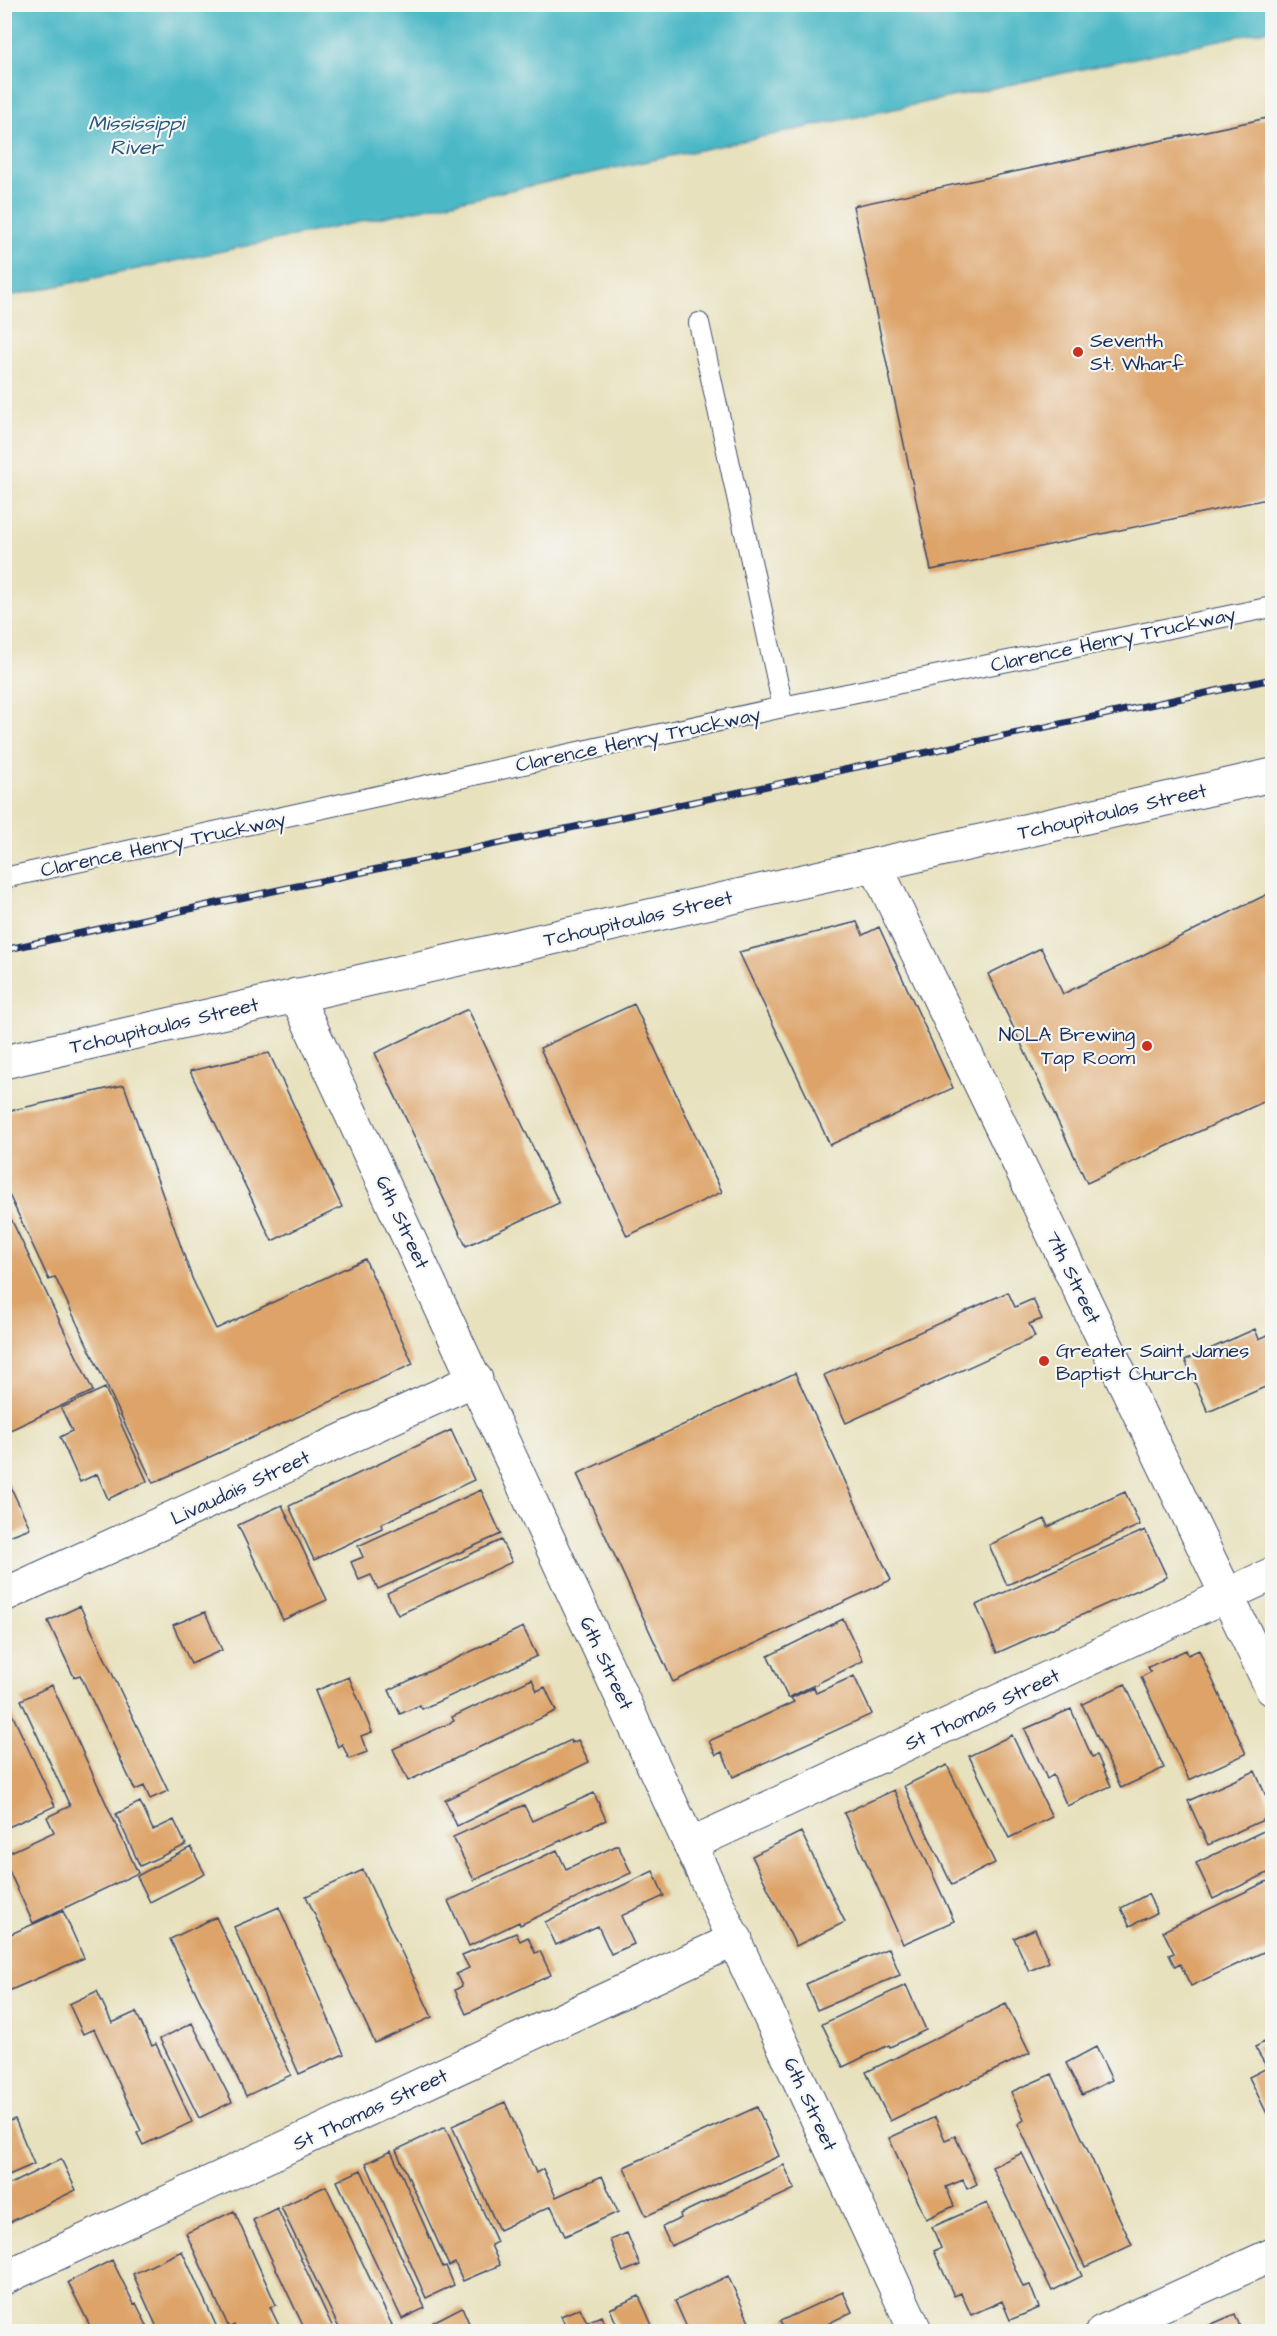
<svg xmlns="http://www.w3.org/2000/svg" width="1277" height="2336" viewBox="0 0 1277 2336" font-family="'Architects Daughter',sans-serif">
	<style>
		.water { fill: #4bb8c6; stroke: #337492; stroke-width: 1.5 }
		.building { fill: #dda367 }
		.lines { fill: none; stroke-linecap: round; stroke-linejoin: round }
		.service-casing { stroke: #3a4a6c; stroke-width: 22 }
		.minor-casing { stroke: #3a4a6c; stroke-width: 35 }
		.tertiary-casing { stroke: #3a4a6c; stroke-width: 35 }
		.service { stroke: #fff; stroke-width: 20 }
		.minor { stroke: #fff; stroke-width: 33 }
		.tertiary { stroke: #fff; stroke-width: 33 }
		.rail-casing { stroke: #1b2f5e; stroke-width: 7 }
		.rail { stroke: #f6f6f2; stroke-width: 4.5; stroke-dasharray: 14; stroke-linecap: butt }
		.poi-dot { fill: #c8321e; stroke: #f6f6f2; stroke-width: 2 }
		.labels { text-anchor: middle; stroke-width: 4.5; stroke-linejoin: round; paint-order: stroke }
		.poi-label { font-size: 20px; fill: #1b2f5e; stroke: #f6f6f2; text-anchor: start }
		.street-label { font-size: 20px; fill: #1b2f5e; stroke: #f6f6f2 }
		.water-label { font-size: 21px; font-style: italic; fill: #29587d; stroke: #f6f6f2 }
	</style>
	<rect width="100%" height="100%" fill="#f6f6f2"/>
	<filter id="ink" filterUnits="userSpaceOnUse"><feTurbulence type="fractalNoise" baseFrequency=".0167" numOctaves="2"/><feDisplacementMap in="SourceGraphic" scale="12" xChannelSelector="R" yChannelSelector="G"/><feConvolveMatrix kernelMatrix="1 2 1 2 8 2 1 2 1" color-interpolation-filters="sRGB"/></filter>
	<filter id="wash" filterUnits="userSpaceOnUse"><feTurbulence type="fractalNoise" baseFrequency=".008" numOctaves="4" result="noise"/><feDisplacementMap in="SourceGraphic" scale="24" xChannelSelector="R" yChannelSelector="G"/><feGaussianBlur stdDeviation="1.35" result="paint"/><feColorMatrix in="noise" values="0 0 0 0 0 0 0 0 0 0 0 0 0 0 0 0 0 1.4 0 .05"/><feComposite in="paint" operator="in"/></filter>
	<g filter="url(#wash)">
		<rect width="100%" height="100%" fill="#e8e1bd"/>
		<path class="water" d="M1272,4V29L5,297V5Z"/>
		<g id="blocks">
			<path class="building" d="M1272,117V498L931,570L853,206Z
				M1272,892V1098L1087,1183L988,974L1041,948L1063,994Z
				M857,922L863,935L879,927L953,1088L830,1145L739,952Z
				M634,1004L722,1192L627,1236L540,1048Z
				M468,1009L559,1203L466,1246L375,1053Z
				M269,1053L342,1207L272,1241L190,1071Z
				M124,1085L192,1278L216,1329L365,1259L413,1364L153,1483L55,1277L49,1280L4,1184V1112Z
				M4,1204L93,1391L4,1433Z
				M1008,1292L1015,1307L1033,1299L1042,1319L1029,1324L1035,1337L846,1423L824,1375Z
				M1255,1329L1259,1339L1272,1333V1384L1208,1412L1185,1360Z
				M795,1373L891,1580L673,1682L577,1474Z
				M105,1388L147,1481L108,1499L97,1474L80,1482L60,1437L72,1431L61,1408Z
				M451,1430L474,1480L381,1524L382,1528L314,1560L289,1506Z
				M4,1473L30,1528L4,1538Z
				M481,1490L501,1534L378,1589L371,1575L359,1580L351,1562L363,1557L358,1546Z
				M1125,1492L1140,1525L1007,1585L989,1545L1045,1519L1048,1527Z
				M282,1505L327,1600L283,1620L238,1525Z
				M1145,1530L1167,1577L997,1653L976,1605Z
				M501,1540L512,1562L398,1615L387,1593Z
				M80,1606L168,1791L150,1799L144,1786L135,1790L80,1675L74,1677L48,1621Z
				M205,1612L222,1650L191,1664L173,1625Z
				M843,1619L863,1661L788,1698L768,1656Z
				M523,1627L537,1656L422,1709L420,1705L400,1714L389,1690Z
				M1186,1650L1188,1655L1199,1650L1246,1754L1189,1780L1141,1677L1151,1672L1148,1667Z
				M854,1676L872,1714L733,1777L722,1752L716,1755L709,1741L794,1702L791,1698L814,1687L816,1693Z
				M349,1677L372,1732L361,1736L367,1752L349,1759L342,1744L338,1747L315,1691Z
				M532,1679L537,1691L545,1687L556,1711L408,1781L393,1749L454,1721L452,1717Z
				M1125,1684L1164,1768L1121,1788L1082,1704Z
				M52,1685L138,1873L33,1923L4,1860V1855L54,1832L47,1817L70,1806L21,1700Z
				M4,1697L55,1806L4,1829Z
				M1071,1709L1092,1757L1097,1755L1111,1786L1067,1806L1053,1775L1047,1779L1025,1729Z
				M1012,1735L1052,1817L1009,1838L969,1756Z
				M571,1740L572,1743L578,1740L589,1762L457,1826L445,1800Z
				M947,1765L995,1863L952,1885L904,1786Z
				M1255,1771L1272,1810V1816L1208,1845L1188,1801Z
				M894,1790L954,1921L903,1944L844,1813Z
				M594,1793L606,1820L474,1880L453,1837L524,1805L532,1821Z
				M140,1802L153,1830L174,1820L186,1845L140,1866L116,1814Z
				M1272,1827V1871L1213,1899L1196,1863Z
				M801,1832L845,1922L796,1946L752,1856Z
				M618,1845L631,1873L520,1925L519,1922L469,1946L448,1901L557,1850L566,1869Z
				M191,1847L205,1874L150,1902L137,1876Z
				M363,1870L432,2017L375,2043L306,1896Z
				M653,1871L664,1896L621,1916L634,1944L611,1954L598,1926L556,1945L545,1922Z
				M1272,1879V1948L1191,1986L1180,1964L1175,1967L1169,1955L1174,1953L1163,1931Z
				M1148,1894L1157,1913L1130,1926L1121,1908Z
				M279,1907L344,2054L299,2074L234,1927Z
				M63,1911L84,1958L4,1993V1937Z
				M216,1917L291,2075L246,2096L170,1939Z
				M1035,1929L1049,1962L1029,1971L1014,1938Z
				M516,1933L520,1941L528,1937L535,1953L540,1951L551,1975L466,2014L455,1990L462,1986L456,1974L469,1968L462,1955Z
				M889,1948L900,1975L817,2010L806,1984Z
				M906,1985L926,2030L890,2047L889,2045L843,2067L822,2024Z
				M97,1991L112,2023L136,2012L152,2046L156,2044L192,2122L143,2145L137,2133L141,2131L94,2029L83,2034L69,2004Z
				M1006,2004L1030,2053L890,2121L866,2072Z
				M192,2023L232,2102L199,2118L160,2039Z
				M1272,2038V2124L1249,2077L1267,2068L1255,2047Z
				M1096,2047L1112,2080L1082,2095L1066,2063Z
				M1052,2074L1132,2245L1085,2267L1018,2124L1024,2120L1011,2092Z
				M505,2102L536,2173L543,2169L556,2197L602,2176L618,2212L565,2236L551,2206L499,2230L452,2126Z
				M757,2107L779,2156L646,2216L624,2167Z
				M935,2117L945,2140L955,2136L977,2184L967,2189L963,2180L946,2187L954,2206L926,2219L889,2138Z
				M15,2119L34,2164L4,2177V2123Z
				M445,2127L497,2242L491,2245L500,2265L463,2281L455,2263L449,2266L396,2150Z
				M391,2151L443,2267L446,2266L454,2285L426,2298L366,2163Z
				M1022,2153L1082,2276L1052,2291L992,2167Z
				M61,2159L76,2190L4,2225V2187Z
				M784,2165L795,2189L671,2246L662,2227L681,2218L680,2214Z
				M361,2170L425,2308L402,2319L337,2181Z
				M326,2186L392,2325L379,2332H341L281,2207Z
				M987,2203L1023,2287L1030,2285L1039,2308L1010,2320L1002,2301L971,2315L961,2293L954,2296L934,2251L941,2248L932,2227Z
				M277,2208L335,2332H306L253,2220Z
				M234,2211L276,2305L270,2307L281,2330L277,2332H237L234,2325L229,2328L186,2233Z
				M627,2233L640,2265L623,2272L610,2240Z
				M182,2251L219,2332H159L133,2274Z
				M112,2260L134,2304L136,2303L150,2332H88L86,2327L90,2326L68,2282Z
				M728,2276L754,2332H689L675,2301Z
				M843,2292L852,2312L825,2325L828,2332H785L780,2321Z
				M639,2296L655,2332H620L610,2309Z
				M462,2307L473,2332H438L433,2322Z
				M580,2308L587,2322L601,2316L608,2332H568L561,2316Z
				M1235,2314L1242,2332H1207L1205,2327Z"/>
		</g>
	</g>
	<g filter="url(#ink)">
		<use href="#blocks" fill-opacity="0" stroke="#3a4a6c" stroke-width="1.5"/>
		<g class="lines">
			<defs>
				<path id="service" d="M699,323L783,707
					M4,878L783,707L1272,607"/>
				<path id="minor" d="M875,865L1272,1689
					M296,995L916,2332
					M4,1595L476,1379
					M691,1844L1272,1574
					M4,2278L736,1939
					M1102,2332L1272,2255"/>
				<path id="tertiary" d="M4,1062L1272,775"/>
			</defs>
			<use href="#service" class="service-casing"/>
			<use href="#minor" class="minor-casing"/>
			<use href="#tertiary" class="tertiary-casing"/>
			<use href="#service" class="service"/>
			<use href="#minor" class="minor"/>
			<use href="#tertiary" class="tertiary"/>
			<defs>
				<path id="rail" d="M4,950L217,903L1272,679"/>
			</defs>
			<use href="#rail" class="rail-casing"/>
			<use href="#rail" class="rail"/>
		</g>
	</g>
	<g class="poi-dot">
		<circle cx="1078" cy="352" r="6"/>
		<circle cx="1147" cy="1046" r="6"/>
		<circle cx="1044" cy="1361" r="6"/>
	</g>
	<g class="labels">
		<g class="poi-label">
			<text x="1090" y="347">Seventh<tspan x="1090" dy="23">St. Wharf</tspan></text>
			<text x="1135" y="1041" text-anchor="end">NOLA Brewing<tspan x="1135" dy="23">Tap Room</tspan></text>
			<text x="1056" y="1357">Greater Saint James<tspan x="1056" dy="23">Baptist Church</tspan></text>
		</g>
		<g class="street-label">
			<text transform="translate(1113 639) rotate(-12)" y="7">Clarence Henry Truckway</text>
			<text transform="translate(638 739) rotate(-12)" y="7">Clarence Henry Truckway</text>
			<text transform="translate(1112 811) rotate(-13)" y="7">Tchoupitoulas Street</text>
			<text transform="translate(163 844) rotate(-12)" y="7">Clarence Henry Truckway</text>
			<text transform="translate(638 918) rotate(-13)" y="7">Tchoupitoulas Street</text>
			<text transform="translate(164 1025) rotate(-13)" y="7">Tchoupitoulas Street</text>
			<text transform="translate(403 1222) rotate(65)" y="7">6th Street</text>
			<text transform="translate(1074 1277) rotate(64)" y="7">7th Street</text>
			<text transform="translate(240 1487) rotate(-25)" y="7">Livaudais Street</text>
			<text transform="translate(607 1663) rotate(65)" y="7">6th Street</text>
			<text transform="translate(982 1709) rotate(-25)" y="7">St Thomas Street</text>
			<text transform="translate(811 2104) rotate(65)" y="7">6th Street</text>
			<text transform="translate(370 2109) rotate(-25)" y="7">St Thomas Street</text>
		</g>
		<g class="water-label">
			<text x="136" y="130">Mississippi<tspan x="136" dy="24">River</tspan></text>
		</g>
	</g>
	<rect width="1277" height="2336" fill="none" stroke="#f6f6f2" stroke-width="24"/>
</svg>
